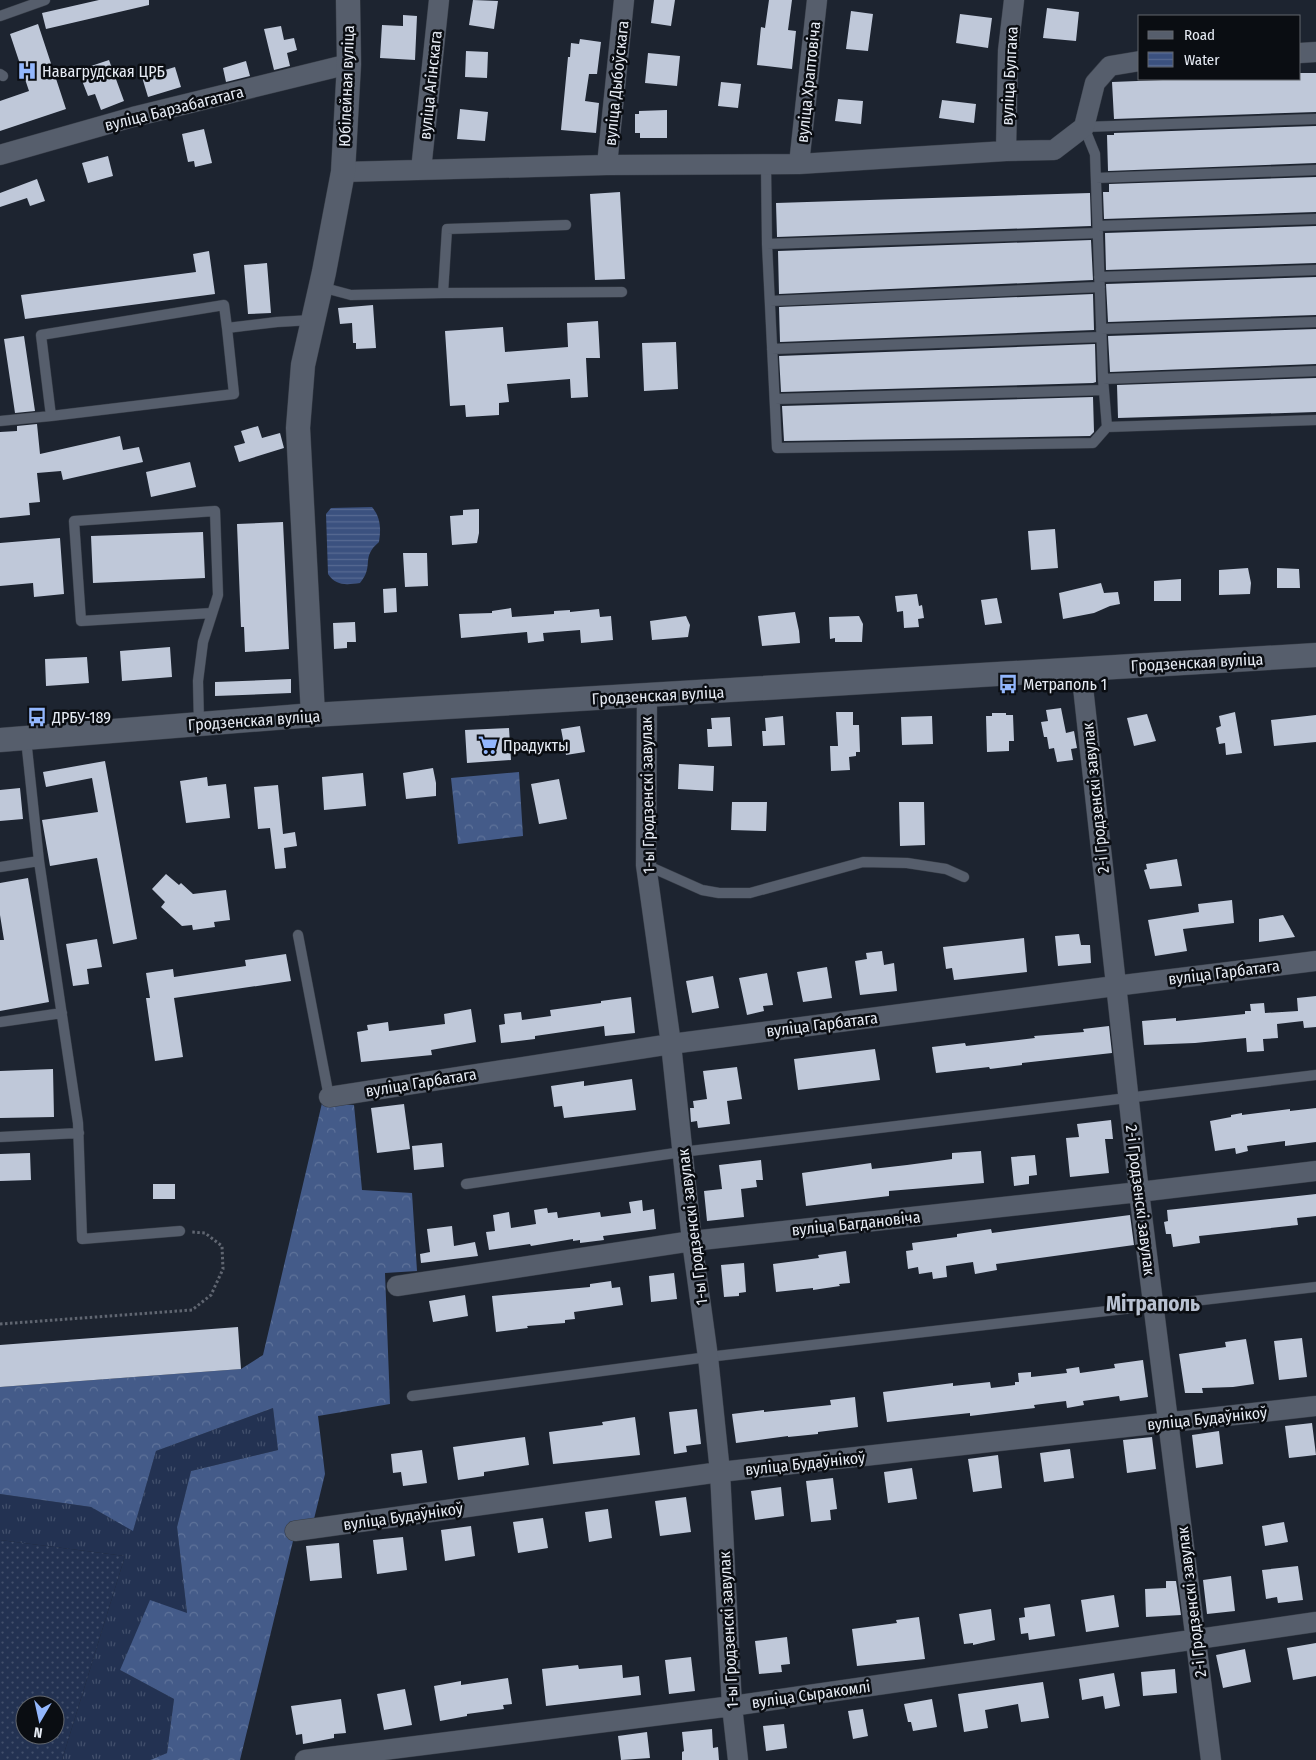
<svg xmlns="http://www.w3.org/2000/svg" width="1316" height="1760" viewBox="0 0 1316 1760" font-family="'Fira Sans Condensed',sans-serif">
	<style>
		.grass { fill: url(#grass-tufts) }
		.forest { fill: url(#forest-crowns) }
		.garden { fill: url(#garden-dots); fill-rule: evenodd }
		.water { fill: url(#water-rules) }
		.building { fill: #bfc8d9 }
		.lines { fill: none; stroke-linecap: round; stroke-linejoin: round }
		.service-casing { stroke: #383e48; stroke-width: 11 }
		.minor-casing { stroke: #383e48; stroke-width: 21 }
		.tertiary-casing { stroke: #383e48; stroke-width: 25 }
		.path { stroke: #606671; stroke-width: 3; stroke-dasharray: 2.5 2.5; stroke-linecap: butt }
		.service { stroke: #565e6c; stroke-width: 10 }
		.minor { stroke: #565e6c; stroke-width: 20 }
		.tertiary { stroke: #565e6c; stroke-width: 24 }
		.labels { text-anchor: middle; stroke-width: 5; stroke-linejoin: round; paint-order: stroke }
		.poi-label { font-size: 16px; fill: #e6ebf4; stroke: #0a0d12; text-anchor: start }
		.street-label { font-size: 16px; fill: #e6ebf4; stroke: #0a0d12 }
		.district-label { font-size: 21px; font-weight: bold; fill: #b8c1d1; stroke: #0a0d12 }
	</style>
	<defs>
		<pattern id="grass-tufts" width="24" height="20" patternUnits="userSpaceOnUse" patternTransform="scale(1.25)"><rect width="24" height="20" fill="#233252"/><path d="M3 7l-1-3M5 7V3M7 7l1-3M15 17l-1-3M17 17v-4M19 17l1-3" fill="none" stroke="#43506c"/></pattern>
		<pattern id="forest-crowns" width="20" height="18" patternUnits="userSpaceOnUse" patternTransform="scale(1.25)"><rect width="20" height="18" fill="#445b89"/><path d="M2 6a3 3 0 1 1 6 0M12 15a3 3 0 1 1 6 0" fill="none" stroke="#5f739a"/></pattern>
		<pattern id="garden-dots" width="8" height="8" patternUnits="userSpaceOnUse" patternTransform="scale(1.25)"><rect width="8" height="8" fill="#233252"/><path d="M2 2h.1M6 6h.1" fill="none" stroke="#43506c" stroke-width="1.8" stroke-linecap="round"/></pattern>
		<pattern id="water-rules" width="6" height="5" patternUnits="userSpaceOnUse" patternTransform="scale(1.25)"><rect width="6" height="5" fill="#3b517f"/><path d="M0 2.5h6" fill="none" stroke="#576a92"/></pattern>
	</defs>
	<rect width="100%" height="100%" fill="#1d2430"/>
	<path class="grass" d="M273,1408L278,1450L191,1471L177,1527L187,1613L120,1670L174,1699L167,1753L150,1760H62L125,1556L0,1540V1494L91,1507L133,1530L156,1451Z"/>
	<path class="forest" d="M519,772L523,836L458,844L451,778Z
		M322,1103L354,1105L362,1190L412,1193L417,1271L385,1273L390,1404L318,1416L325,1474L314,1519L289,1522L293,1541L240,1760H150L167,1753L174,1699L120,1670L150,1600L187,1613L177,1527L191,1471L278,1450L273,1408L156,1451L133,1531L91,1507L0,1494V1387L241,1369L263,1355Z"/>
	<path class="garden" d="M0,1540L125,1556L62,1760H0ZM25,1705H55V1735H25Z"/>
	<path class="water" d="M372,507C381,518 381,529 379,542C360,558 375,565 360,583C346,585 336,586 328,574L326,514L331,508Z"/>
	<path class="building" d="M99,0H149V5L46,29L42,13Z
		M473,0L498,1L494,29L469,25Z
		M654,0H675L671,26L651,23Z
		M769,0H792L788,30L796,31L792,69L757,65L761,27L765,28Z
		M1047,8L1079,12L1076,41L1043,38Z
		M851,11L873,14L868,51L846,49Z
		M960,14L992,18L988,48L956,43Z
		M403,15L417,16L415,60L380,58L382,25L403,26Z
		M38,24L66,109L0,131V101L29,91L10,34Z
		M281,26L284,40L294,38L297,50L287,53L290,66L274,70L264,29Z
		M580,39L601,42L597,74H589L585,101L599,103L596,133L561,130L568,57H570L571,43L579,44Z
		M466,51L488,52L487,78L465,77Z
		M648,53L680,56L677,86L645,83Z
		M109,60L124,101L101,110L95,94L88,96L81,78L88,75L85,68Z
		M246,61L250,76L226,82L223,68Z
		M175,67L181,87L148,97L142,77Z
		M1300,73H1316V112L1114,119L1112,82L1188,79H1300Z
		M721,82L741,84L738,108L718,106Z
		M838,99L863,101L861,124L835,121Z
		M942,100L976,104L974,123L939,118Z
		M460,109L488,112L485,141L457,139Z
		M667,110V138H640V133H635V114H639V111Z
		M1316,126V163L1108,171L1107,135H1114V133Z
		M204,129L212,163L195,167L194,161L188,162L182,134Z
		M108,156L113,176L88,183L82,163Z
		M1316,177V212L1104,219L1103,192H1109V184Z
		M37,179L45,201L30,206L27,198L0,207V193Z
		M620,192L625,279L595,280L590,194Z
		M1090,193L1091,226L777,237L776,203Z
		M1316,226V263L1106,270L1105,233Z
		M1091,240L1093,280L779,294L778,251Z
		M209,251L215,294L25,319L21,295L196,272L193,254Z
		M267,263L271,313L248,314L244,265Z
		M1316,277V315L1108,322L1106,284Z
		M1093,294L1094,330L780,342L779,307Z
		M373,305L376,348L356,349V343H353L352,323L340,324L338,308Z
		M598,321L600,358H586L588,397L571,398L570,379L507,384L509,402L499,403V415L466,417L465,405L450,406L445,331L503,327L505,352L568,347L567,323Z
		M1316,329V364L1110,372L1108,336Z
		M24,336L35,411L15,413L4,339Z
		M676,342L678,389L644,391L642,343Z
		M1095,344L1096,382L1093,383L781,392L779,356Z
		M1316,378V412L1118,418L1117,385Z
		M1093,397L1094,432L1090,436L784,441L782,406Z
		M37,424L40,454L120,436L123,450L139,447L143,462L63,480L61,471L37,473L40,502L29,503L30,515L0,518V432L17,431V426Z
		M258,426L262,438L280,433L284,448L239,462L234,446L245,443L241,431Z
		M190,462L196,487L151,497L146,472Z
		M479,509V533L477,543L452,545L450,516L463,515V510Z
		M283,522L289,649L245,652L244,627H241L237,524Z
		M1055,529L1058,568L1031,570L1028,531Z
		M203,532L205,578L93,583L91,536Z
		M60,538L64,594L34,597L33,583L0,586V543Z
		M403,553H427L428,586L405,587Z
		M1248,568L1251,583L1250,594L1219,595V570Z
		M1277,568L1299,569L1300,588H1277Z
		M1181,579V601H1154V581Z
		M1101,583L1104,593L1118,592L1120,604L1110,606L1094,613L1063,619L1059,593Z
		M396,588L397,612L384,613L383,589Z
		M917,594L919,606L922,605L924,618L918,619L919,627L904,628L903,611L897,612L895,596Z
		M997,598L1002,623L985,625L981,600Z
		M511,608L512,617L554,614V611L570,610V612L599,609L600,617L611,616L613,640L581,643L580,630L543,633L544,641L528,643L527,632L461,638L459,614L492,613V611Z
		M795,612L799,631L800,643L762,646L758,616Z
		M686,616L690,625L688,637L652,640L650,621Z
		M859,616L863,624L862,642H835V638L830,639L829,617Z
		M355,622L356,642H347V648L334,649L333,623Z
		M170,647L172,677L122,681L120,651Z
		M87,657L89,683L46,686L45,659Z
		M291,679V693L215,696V682Z
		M1061,708L1066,733L1074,731L1077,748L1071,749L1073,760L1057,762L1054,748L1049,749L1047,737H1044L1041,722L1048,721L1046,710Z
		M836,712H853V725H859L860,752H856V756L849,757L850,770L831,771L830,746H838Z
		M1235,712L1242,753L1226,755L1225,743L1219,744L1216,728L1221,726L1219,716Z
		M992,713H1006V715H1013L1014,741H1009V751L987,752L986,716H992Z
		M1147,714L1156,741L1134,746L1127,718Z
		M1316,715V742L1274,746L1271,720Z
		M783,716L785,745L763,746L762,731H766L765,718Z
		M932,716L933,744L902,745L901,717Z
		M730,717L732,746L708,747L707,729H712L711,718Z
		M580,726L585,752L566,755L561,729Z
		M509,728L511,760L467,763L465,730Z
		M105,761L137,939L113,944L97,858L50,866L42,820L98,812L92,778L46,787L43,772Z
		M679,764L714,766L713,791L678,789Z
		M433,768L436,783V796L406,799L403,773Z
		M363,773L366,806L324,810L322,777Z
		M207,777L208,786L226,784L230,818L186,823L180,781Z
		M559,779L567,819L539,824L531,784Z
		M278,785L283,834L295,832L297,846L284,848L286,868L275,869L270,828L258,829L254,787Z
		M20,788L23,819L0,821V790Z
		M732,802H767L766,831L731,830Z
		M899,802H924L925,845L900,846Z
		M1177,859L1182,886L1150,889L1144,870L1147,869L1146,864Z
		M166,874L179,885L181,883L193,894L226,890L230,920L214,922L215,927L193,930L192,925L182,926L161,907L165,902L152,889Z
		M28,878L49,1002L0,1011V940H4L0,915V883Z
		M1232,900L1234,923L1183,929L1187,951L1155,956L1148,920L1199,912L1198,904Z
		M1283,915L1295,937L1259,942V919Z
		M1079,934L1081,945H1090L1091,963L1058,966L1055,936Z
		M1024,938L1027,972L954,980L952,968L946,969L943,947Z
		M97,939L102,967L87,969L89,984L73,986L66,944Z
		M882,951L884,965L894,963L897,991L860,995L855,961L867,959L866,953Z
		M286,954L291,981L174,998L183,1057L155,1061L146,998H150L146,973L173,969L174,977L246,966L245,960Z
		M827,967L832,998L803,1002L797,972Z
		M767,973L773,1005L763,1006L764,1011L747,1015L739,978Z
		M713,976L719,1008L692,1013L686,981Z
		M1316,996V1027L1304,1028L1303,1021L1277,1024L1278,1038L1263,1039L1264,1051L1247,1052L1246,1038L1195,1043L1144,1045L1142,1021L1176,1018V1021L1245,1014V1011H1251L1250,1004L1264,1003L1265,1013L1298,1011L1297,998Z
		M631,997L635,1033L605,1036L604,1026L535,1036V1039L501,1043L499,1025L505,1024L504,1014L521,1012L522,1020L551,1016L550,1010L601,1003V1001Z
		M471,1009L476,1042L431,1050L432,1055L361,1062L357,1032L368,1030L367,1025L388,1022L389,1031L445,1024L444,1014Z
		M1109,1026L1112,1053L1022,1063V1065L990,1069L989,1067L936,1073L932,1047L965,1043L966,1046L1035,1038L1034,1036L1084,1032L1083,1029Z
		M875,1049L880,1080L798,1090L794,1059Z
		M737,1067L742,1099L727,1101L730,1124L698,1128L697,1121L691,1122L690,1108H694L693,1101L707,1099L703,1071Z
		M53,1069L54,1117L0,1118V1071Z
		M632,1079L636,1110L564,1118L562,1106L554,1107L551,1086L584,1081V1086Z
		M404,1104L410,1149L377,1153L371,1108Z
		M1316,1108V1142L1285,1146V1141L1247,1146L1248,1151L1236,1154L1235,1148L1215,1151L1210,1121L1231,1117V1115L1242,1113V1115L1290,1109V1111Z
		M1111,1120L1113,1139H1105L1109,1173L1070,1177L1066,1138L1079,1137L1077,1124Z
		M442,1143L444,1167L414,1170L412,1146Z
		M981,1151L984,1183L889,1191V1196L806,1206L802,1173L871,1163L872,1169L907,1165L952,1159V1153Z
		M30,1153L31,1180L0,1181V1154Z
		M1035,1155L1037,1175L1029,1176V1184L1014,1186L1011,1157Z
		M761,1160L763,1180H756L757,1187L741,1189L744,1217L707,1221L704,1191L722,1189L719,1165Z
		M153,1184H175V1199H153Z
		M1316,1194V1216L1297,1218L1298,1225L1199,1236L1200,1243L1173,1247L1171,1234H1166L1164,1222L1168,1221L1167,1210Z
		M642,1200L643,1211L654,1209L656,1229L603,1236L604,1240L580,1243V1240L573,1241V1239L531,1246L530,1244L489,1250L486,1232L495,1231L493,1215L509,1212L511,1228L536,1224L534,1210L547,1208L548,1213L557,1212L558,1218L600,1212L601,1217L631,1213L629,1202Z
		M1130,1215L1134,1245L996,1264L997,1270L975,1274L973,1262L946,1266L947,1277L933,1279L932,1272L919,1274L918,1267L908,1269L906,1251L913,1250L912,1243L957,1237V1234L991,1229L992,1233Z
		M452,1226L454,1246L475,1242L478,1256L421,1263L420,1254L430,1252L427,1229Z
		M846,1251L850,1283L839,1284L840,1286L813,1290V1288L776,1292L773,1264L819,1258L818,1255Z
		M744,1263L746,1292L739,1293V1296L724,1297L721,1265Z
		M674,1273L677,1299L651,1302L649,1276Z
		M611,1281L612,1288L620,1287L623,1305L574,1312L575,1319L565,1320V1323L527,1326L528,1328L496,1332L492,1296L590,1287V1284Z
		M465,1295L468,1316L433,1322L429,1301Z
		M238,1327L241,1369L0,1387V1345Z
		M1302,1338L1307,1377L1279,1380L1274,1341Z
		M1246,1339L1254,1384L1233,1387L1202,1388L1203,1393H1185L1179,1354L1226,1347L1225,1342Z
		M1143,1360L1148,1397L1120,1401L1119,1396L1083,1401L1084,1405L1067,1408L1066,1401L1034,1405L1035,1408L970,1416V1413L887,1422L883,1392L953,1383V1386L990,1382L991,1388L1015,1385V1382H1019L1018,1373L1031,1372V1377L1067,1373L1066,1369L1079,1367L1080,1373L1115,1368L1114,1364Z
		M855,1397L858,1427L818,1432V1434L788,1437V1436L736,1443L732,1414L764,1410V1412L831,1405L830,1400Z
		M697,1409L701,1444L686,1446L687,1452L674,1454L669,1412Z
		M635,1417L640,1455L553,1464L549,1432L603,1425L602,1422Z
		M1312,1423L1316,1455L1289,1458L1285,1426Z
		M1219,1431L1223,1464L1196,1468L1192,1435Z
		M525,1437L529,1465L484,1472V1476L458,1480L453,1447Z
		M1152,1437L1156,1469L1127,1473L1123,1440Z
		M1070,1449L1074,1478L1044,1482L1040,1453Z
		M422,1450L427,1483L403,1486L401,1472L393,1473L391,1454Z
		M998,1455L1002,1488L973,1492L968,1459Z
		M912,1468L917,1499L888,1503L884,1472Z
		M833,1478L837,1509L830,1510L831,1520L811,1522L806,1481Z
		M781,1487L784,1516L755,1520L751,1491Z
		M686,1497L691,1532L660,1536L655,1501Z
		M608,1509L612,1538L589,1542L585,1512Z
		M543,1518L548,1548L518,1553L513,1522Z
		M1284,1522L1288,1542L1265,1546L1262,1526Z
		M471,1526L475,1556L445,1561L441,1530Z
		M403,1537L407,1570L377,1574L373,1540Z
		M339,1543L342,1578L310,1581L306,1546Z
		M1298,1566L1303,1600L1278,1603L1277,1597L1266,1599L1262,1570Z
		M1231,1576L1235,1611L1207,1614L1203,1580Z
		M1166,1581H1176L1181,1615L1146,1617L1145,1589L1166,1588Z
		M1114,1595L1119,1627L1086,1632L1081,1600Z
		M1050,1604L1055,1636L1029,1640L1028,1633L1021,1634L1019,1618L1025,1617L1024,1608Z
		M991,1609L995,1640L973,1645V1643L964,1644L959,1614Z
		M919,1617L925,1659L857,1666L852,1629L897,1623L896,1620Z
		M787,1637L790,1664L781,1665L782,1672L759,1674L755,1641Z
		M1316,1643V1676L1293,1680L1287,1648Z
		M1245,1649L1251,1682L1223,1688L1216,1655Z
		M691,1657L695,1691L669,1694L665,1660Z
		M578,1665L579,1669L622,1665L623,1678L639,1676L641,1695L546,1706L542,1669Z
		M1175,1669L1177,1693L1143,1696L1141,1672Z
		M1114,1673L1120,1706L1105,1709L1103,1696L1082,1700L1079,1679Z
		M508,1678L512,1704L503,1705L504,1709L467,1714V1716L440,1721L434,1686L461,1681V1685Z
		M1043,1682L1049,1718L1021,1722L1018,1704L985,1710L988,1728L964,1732L958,1694Z
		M405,1689L412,1725L384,1730L377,1694Z
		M341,1699L346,1733L334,1734V1738L303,1744L302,1734L296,1735L291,1706Z
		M932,1699L937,1727L913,1731L911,1722H908L904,1704Z
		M863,1709L868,1736L853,1739L848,1711Z
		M784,1724L787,1748L766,1751L763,1726Z
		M712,1729L713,1748L718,1747L719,1760H682V1752L684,1751L682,1732Z
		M647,1732L650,1758L621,1760L618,1736Z"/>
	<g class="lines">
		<defs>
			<path id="service" d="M0,16L45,0
				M0,74L3,76
				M1316,119L1084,127L1095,154L1103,379L1107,427L1316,420
				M766,164L767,244L777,448L1093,443L1107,427
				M1096,178L1316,170
				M1098,226L1316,219
				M767,244L1098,233
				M1099,277L1316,270
				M321,287L351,295L443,293L622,292
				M443,293L447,229L566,225
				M770,301L1100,287
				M227,328L234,394L51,416L41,335L224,305L227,328L277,322L312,320
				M1101,329L1316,322
				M772,349L1101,337
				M1103,379L1316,371
				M775,399L1104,390
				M0,421L51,416
				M199,724L198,681L203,642L218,595L215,511L74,521L81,621L212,613
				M26,739L39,861L78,1123L82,1239L180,1231
				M646,865L702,890L719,893H750L863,862L907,863L946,869L964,877
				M0,867L39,861
				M298,935L329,1097
				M0,1022L62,1013
				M0,1137L79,1133
				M466,1184L682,1152L1316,1075
				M412,1396L708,1357L1316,1287"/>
			<path id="minor" d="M1300,53L1316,52
				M1006,151L1008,51L1014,0
				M0,155L133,117L349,64
				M799,164L817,0
				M607,165L624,0
				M421,170L439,0
				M343,172L607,165L799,164L1006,151L1054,150L1084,127L1095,83L1110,66L1140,61
				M1081,669L1139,1192L1211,1760
				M647,695L646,865L671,1044L692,1241L708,1357L720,1472L732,1706L738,1760
				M329,1097L671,1044L1115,986L1316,961
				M397,1286L692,1241L1139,1192L1316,1171
				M295,1531L720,1472L1316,1406
				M305,1760L732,1706L1316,1622"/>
			<path id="tertiary" d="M313,715L298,428L303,365L324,272L343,172L349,64L348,0
				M0,740L313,715L1316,655"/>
		</defs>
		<use href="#service" class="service-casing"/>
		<use href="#minor" class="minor-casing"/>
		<use href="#tertiary" class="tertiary-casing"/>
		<path class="path" d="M0,1324L192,1310L211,1295L223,1269L222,1246L205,1233L191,1232"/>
		<use href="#service" class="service"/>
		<use href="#minor" class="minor"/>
		<use href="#tertiary" class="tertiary"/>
	</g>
	<defs>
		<symbol id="hospital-bare" viewBox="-9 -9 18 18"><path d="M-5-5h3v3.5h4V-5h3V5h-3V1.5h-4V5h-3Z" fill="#93b7fd" stroke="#0a0d12" stroke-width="2.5" paint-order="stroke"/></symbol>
		<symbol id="bus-bare" viewBox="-9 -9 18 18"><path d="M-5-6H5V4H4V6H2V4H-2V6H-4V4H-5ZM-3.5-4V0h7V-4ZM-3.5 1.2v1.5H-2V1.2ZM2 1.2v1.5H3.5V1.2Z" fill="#93b7fd" stroke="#0a0d12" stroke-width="2.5" paint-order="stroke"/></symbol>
		<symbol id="supermarket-bare" viewBox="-9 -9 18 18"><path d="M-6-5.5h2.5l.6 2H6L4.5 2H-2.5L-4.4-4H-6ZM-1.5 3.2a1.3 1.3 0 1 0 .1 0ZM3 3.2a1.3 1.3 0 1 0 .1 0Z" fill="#93b7fd" stroke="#0a0d12" stroke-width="2.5" paint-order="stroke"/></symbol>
	</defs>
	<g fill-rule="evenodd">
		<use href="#hospital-bare" x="13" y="57" width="28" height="28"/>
		<use href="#bus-bare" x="994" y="670" width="28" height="28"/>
		<use href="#bus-bare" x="23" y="703" width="28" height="28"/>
		<use href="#supermarket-bare" x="474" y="731" width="28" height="28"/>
	</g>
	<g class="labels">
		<g class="poi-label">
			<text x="42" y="77">Навагрудская ЦРБ</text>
			<text x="1023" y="690">Метраполь 1</text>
			<text x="52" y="723">ДРБУ-189</text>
			<text x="503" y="751">Прадукты</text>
		</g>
		<g class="street-label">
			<text transform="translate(1009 76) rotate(-87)" y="6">вуліца Булгака</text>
			<text transform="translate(808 82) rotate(-84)" y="6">вуліца Храптовіча</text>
			<text transform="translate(616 83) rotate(-84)" y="6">вуліца Дыбоўскага</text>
			<text transform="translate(430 85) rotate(-84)" y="6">вуліца Агінскага</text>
			<text transform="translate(346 86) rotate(-88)" y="6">Юбілейная вуліца</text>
			<text transform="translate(174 108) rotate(-14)" y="6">вуліца Барзабагатага</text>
			<text transform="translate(1197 662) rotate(-3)" y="6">Гродзенская вуліца</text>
			<text transform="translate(658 695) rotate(-3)" y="6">Гродзенская вуліца</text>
			<text transform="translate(254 720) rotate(-4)" y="6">Гродзенская вуліца</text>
			<text transform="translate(647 795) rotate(-91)" y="6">1-ы Гродзенскі завулак</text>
			<text transform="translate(1095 798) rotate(-96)" y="6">2-і Гродзенскі завулак</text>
			<text transform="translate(1224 972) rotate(-7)" y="6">вуліца Гарбатага</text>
			<text transform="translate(822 1024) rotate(-7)" y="6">вуліца Гарбатага</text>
			<text transform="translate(421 1082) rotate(-9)" y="6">вуліца Гарбатага</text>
			<text transform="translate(1141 1200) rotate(83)" y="6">2-і Гродзенскі завулак</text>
			<text transform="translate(856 1223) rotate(-6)" y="6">вуліца Багдановіча</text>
			<text transform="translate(692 1227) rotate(-97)" y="6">1-ы Гродзенскі завулак</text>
			<text transform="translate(1207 1418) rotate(-6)" y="6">вуліца Будаўнікоў</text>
			<text transform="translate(805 1463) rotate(-6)" y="6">вуліца Будаўнікоў</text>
			<text transform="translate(403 1516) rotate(-8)" y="6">вуліца Будаўнікоў</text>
			<text transform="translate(1191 1602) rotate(-97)" y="6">2-і Гродзенскі завулак</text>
			<text transform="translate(728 1630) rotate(-93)" y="6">1-ы Гродзенскі завулак</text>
			<text transform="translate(811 1694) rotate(-8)" y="6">вуліца Сыракомлі</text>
		</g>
		<g class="district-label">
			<text x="1153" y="1311">Мітраполь</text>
		</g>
	</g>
	<rect x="1138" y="15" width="162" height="65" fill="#0a0d12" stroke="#62666c"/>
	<rect x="1148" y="31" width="25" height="8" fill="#565e6c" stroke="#62666c"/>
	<text x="1184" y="40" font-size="15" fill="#e6ebf4">Road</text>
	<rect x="1148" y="52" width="25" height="15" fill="url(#water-rules)" stroke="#62666c"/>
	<text x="1184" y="65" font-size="15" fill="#e6ebf4">Water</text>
	<g transform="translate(40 1720) rotate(189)"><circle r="24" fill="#0a0d12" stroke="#62666c"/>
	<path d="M0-4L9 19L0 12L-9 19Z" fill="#93b7fd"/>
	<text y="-8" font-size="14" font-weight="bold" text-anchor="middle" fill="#e6ebf4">N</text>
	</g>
</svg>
